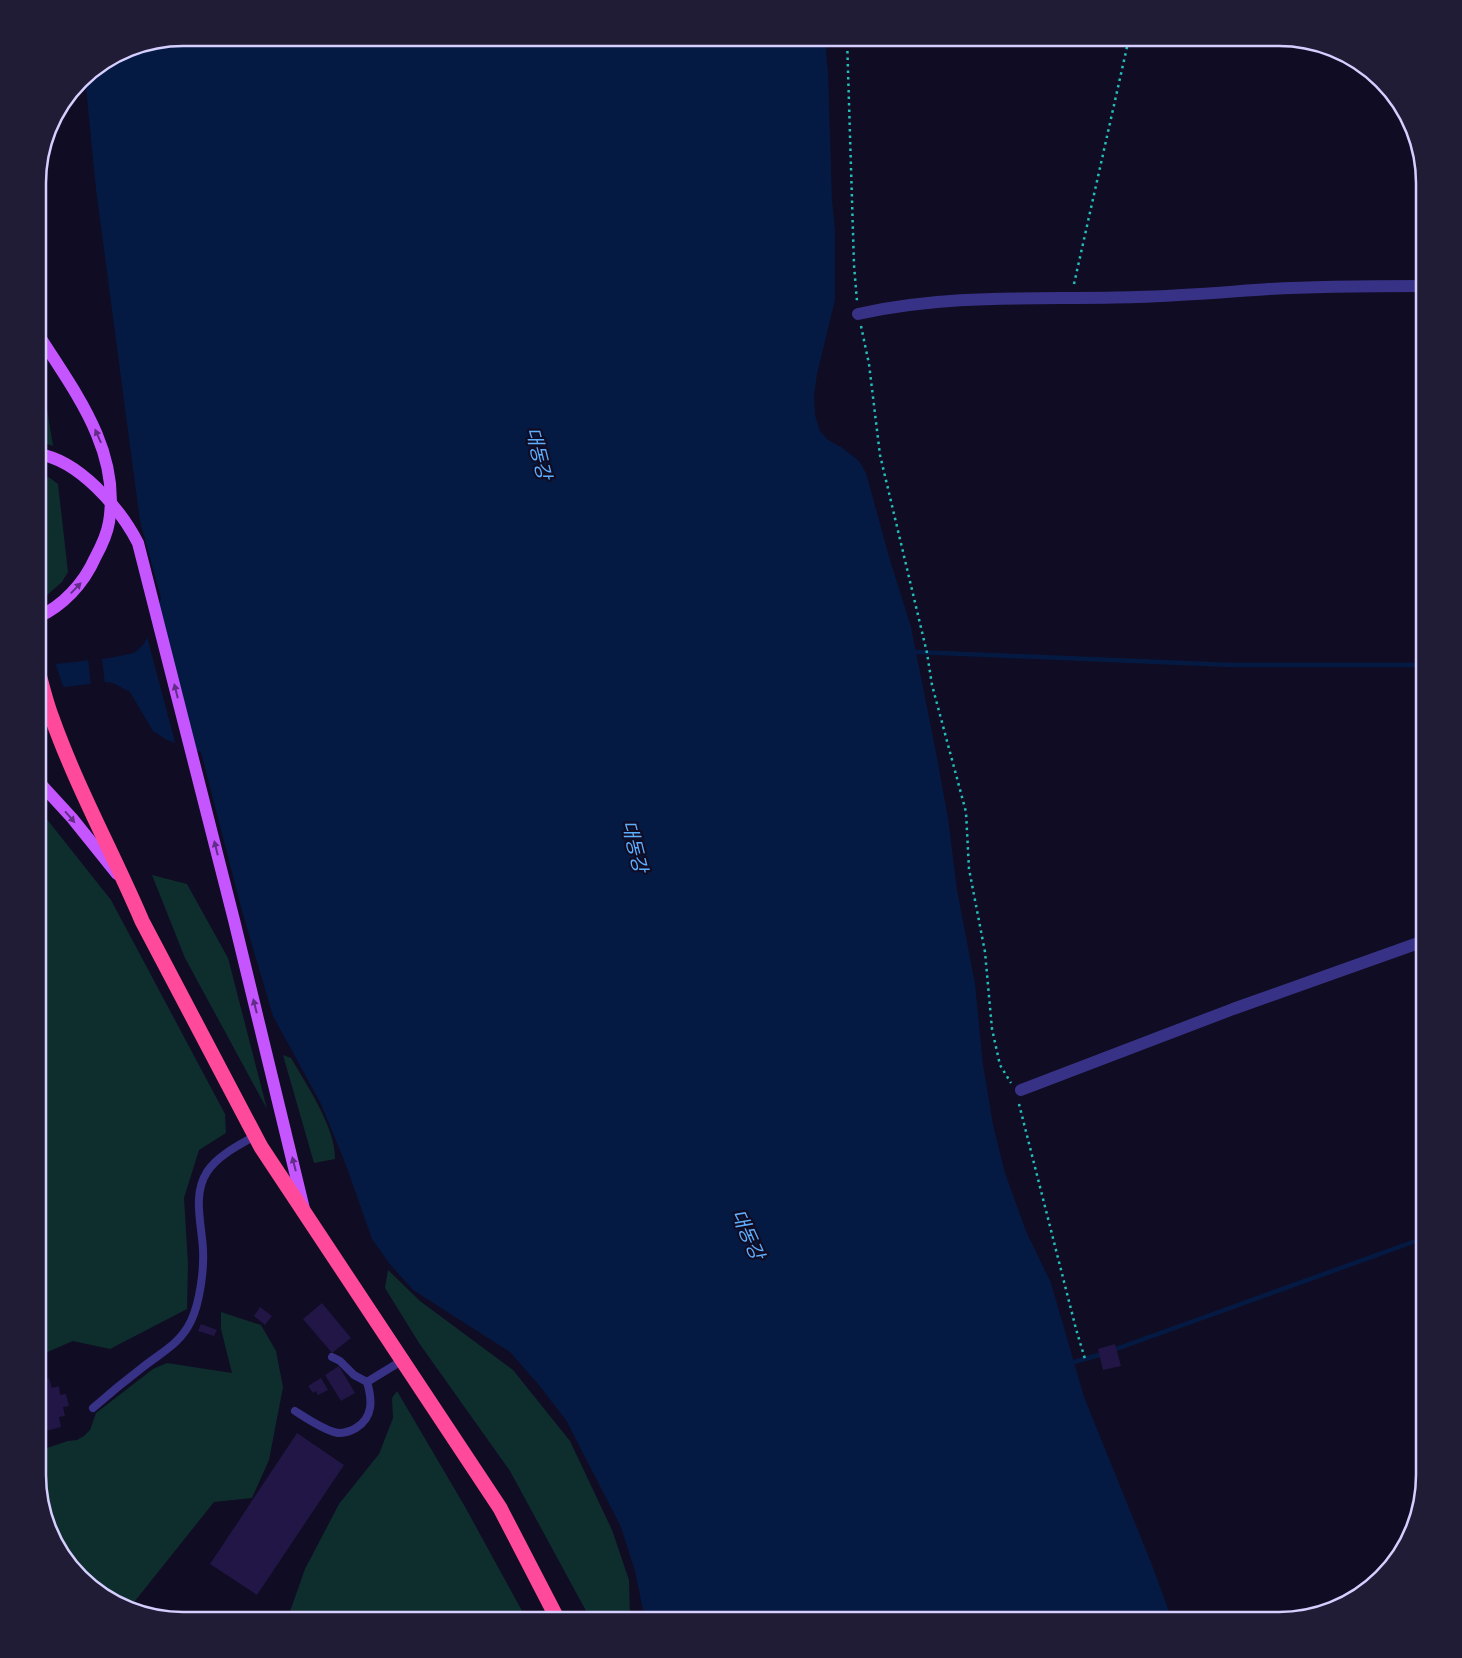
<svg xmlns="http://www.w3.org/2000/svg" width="1462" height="1658" viewBox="0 0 1462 1658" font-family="Commissioner,'Noto Sans KR',sans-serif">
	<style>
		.green { fill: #0e2e2d }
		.water { fill: #051a43 }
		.pier { fill: #100c23 }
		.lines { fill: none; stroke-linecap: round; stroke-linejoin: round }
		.stream { stroke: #051a43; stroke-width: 4.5 }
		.building { fill: #211646 }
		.path { stroke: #23beb9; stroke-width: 2.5; stroke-dasharray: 2.5 4; stroke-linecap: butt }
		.lane { stroke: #383286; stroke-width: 8 }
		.street { stroke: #383286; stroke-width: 12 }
		.primary { stroke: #c555ff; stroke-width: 12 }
		.highway { stroke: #ff499b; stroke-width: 15 }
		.primary-bridge { stroke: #c555ff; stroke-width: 12 }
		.oneway { fill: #612d86 }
		.labels { text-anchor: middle; stroke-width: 4.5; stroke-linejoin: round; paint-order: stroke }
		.water-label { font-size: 19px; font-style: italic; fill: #5caeff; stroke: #100c23 }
		.rim { fill: none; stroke: #d5ceff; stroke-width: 2.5 }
	</style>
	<rect width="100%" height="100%" fill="#100c23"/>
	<path class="green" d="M38,357L39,360L53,446L38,441Z
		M38,474L50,478L58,484L68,572L62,582L40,601L38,590Z
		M38,808L111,900L225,1114L226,1133L199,1150L184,1198L188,1264L187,1309L110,1349L73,1341L38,1356Z
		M152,875L187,884L228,958L267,1109L185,958Z
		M283,1055L291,1058C306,1084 336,1128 335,1159L314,1163Z
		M388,1270L420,1301L513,1370L570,1441L612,1530L629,1580L630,1620H591L510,1471L419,1343L385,1288Z
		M221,1312L261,1325L276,1351L283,1387L269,1460L252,1498L214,1502L135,1601L137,1610L119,1605L67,1563L45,1521L38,1475V1451L68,1441L77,1440L84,1436L90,1430L96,1413L153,1369L167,1363L232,1373L221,1329Z
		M397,1391L464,1505L527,1620H287L305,1569L339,1504L379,1454L393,1418L392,1398Z"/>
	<path class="water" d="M183,38H825L828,75L832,200L835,230V300L817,374L814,395L815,415L820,431L828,440L841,447L859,461L866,473L890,560L911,627L934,742L948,818L957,890L975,984L983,1065L993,1125L1005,1173L1026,1231L1051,1283L1084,1397L1152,1565L1172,1620H645L635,1571L621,1527L566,1420L538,1384L510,1352L413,1290L389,1263L372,1239L346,1165L321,1104L273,1016L242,911L201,752L167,740L153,731L130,692L113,683L107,682L38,690V666L110,658L134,653L143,645L147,638L161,598L140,521L96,189L85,77L128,48Z"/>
	<path class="pier" d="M157,601L197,753L176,746L146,633Z
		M102,657L105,685L91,686L88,658Z
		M55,662L64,689L38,693V663Z"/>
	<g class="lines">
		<path class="stream" d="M916,652L1232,665H1424
			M1116,1349L1424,1238
			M1074,1362L1099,1355"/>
	</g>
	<path class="building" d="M322,1303L351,1338L332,1353L303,1319Z
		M260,1307L272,1316L265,1325L254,1316Z
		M201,1324L217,1330L214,1336L198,1331Z
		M1115,1344L1121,1366L1103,1370L1098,1349Z
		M339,1366L355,1393L341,1401L325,1375Z
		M49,1378L52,1388L59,1386L60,1395L66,1394L69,1406L63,1407L65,1416L59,1417L61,1427L38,1433V1381Z
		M321,1378L328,1390L318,1395L316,1391L313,1393L308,1386Z
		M297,1433L344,1465L257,1595L210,1564Z
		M195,1614L217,1620H193Z"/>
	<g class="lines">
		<path class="path" d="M847,38L854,265L857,301
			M1074,284L1129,38
			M861,326L869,364L880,455L927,653L932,685L966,812L969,869L985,952L992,1029L1000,1065L1011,1083
			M1019,1104L1076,1329L1085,1359"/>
		<path class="lane" d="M367,1382L403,1360
			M93,1408C109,1394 126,1380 143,1367C162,1352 180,1344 191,1321C200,1302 204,1270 203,1250C202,1225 192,1195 207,1172C217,1156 239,1145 255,1136
			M295,1411C306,1418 325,1431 338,1433C344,1433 351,1431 356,1428C374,1417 372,1399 367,1382L354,1375L340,1361L332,1357"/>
		<path class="street" d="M858,314C950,293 1043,300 1137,297C1181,296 1225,292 1269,289C1321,286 1373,286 1424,286
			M1021,1090L1233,1009L1424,941"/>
		<path class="primary" d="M38,454C79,460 120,508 138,543L234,920L304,1209
			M38,781L72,818L117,874"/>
		<path class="highway" d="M38,670C42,686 46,702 52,718C77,788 113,853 142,921L261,1147L500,1508L558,1620"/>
		<path class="primary-bridge" d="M38,617C63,606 84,583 95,558C101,547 107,535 109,522C121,450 74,391 38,334"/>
	</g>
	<defs><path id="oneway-solid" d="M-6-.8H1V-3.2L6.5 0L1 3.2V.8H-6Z" transform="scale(1.25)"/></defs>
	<g class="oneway">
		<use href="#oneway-solid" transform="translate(98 436) rotate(-114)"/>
		<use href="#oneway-solid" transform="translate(76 588) rotate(-46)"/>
		<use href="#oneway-solid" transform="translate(176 691) rotate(-104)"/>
		<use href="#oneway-solid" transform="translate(70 817) rotate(49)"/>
		<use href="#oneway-solid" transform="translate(216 848) rotate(-104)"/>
		<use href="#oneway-solid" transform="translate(255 1006) rotate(-104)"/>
		<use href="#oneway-solid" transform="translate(294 1164) rotate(-104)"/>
	</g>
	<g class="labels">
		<g class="water-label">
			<text transform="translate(539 453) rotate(76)" y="7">대동강</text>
			<text transform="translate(635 846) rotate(76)" y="7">대동강</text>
			<text transform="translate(748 1234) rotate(66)" y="7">대동강</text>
		</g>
	</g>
	<path d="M0 0H1462V1658H0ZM183 46H1279A137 137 0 0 1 1416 183V1475A137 137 0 0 1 1279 1612H183A137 137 0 0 1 46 1475V183A137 137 0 0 1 183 46Z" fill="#201c35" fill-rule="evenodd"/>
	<path class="rim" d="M183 46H1279A137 137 0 0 1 1416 183V1475A137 137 0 0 1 1279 1612H183A137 137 0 0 1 46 1475V183A137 137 0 0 1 183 46Z"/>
</svg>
